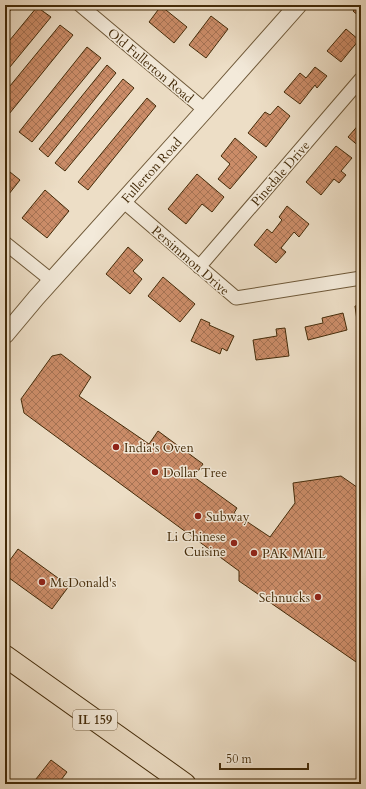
<svg xmlns="http://www.w3.org/2000/svg" width="366" height="789" viewBox="0 0 366 789" font-family="Cardo,serif">
	<style>
		.building { fill: url(#building-cross-hatch); stroke: #442b09 }
		.lines { fill: none; stroke-linecap: round; stroke-linejoin: round }
		.minor-casing { stroke: #6e5838; stroke-width: 15 }
		.tertiary-casing { stroke: #6e5838; stroke-width: 19 }
		.primary-casing { stroke: #442b09; stroke-width: 23 }
		.minor { stroke: #f3eada; stroke-width: 13 }
		.tertiary { stroke: #f3eada; stroke-width: 17 }
		.primary { stroke: #eddec6; stroke-width: 21 }
		.poi-dot { fill: #8f2418; stroke: #f3eada; stroke-width: 1.5 }
		.labels { text-anchor: middle; stroke-width: 3; stroke-linejoin: round; paint-order: stroke }
		.shield { fill: #f3eada; stroke: #786448; stroke-width: 1 }
		.shield-label { font-size: 12px; font-weight: bold; fill: #442b09 }
		.street-label { font-size: 13px; fill: #442b09; stroke: #f3eada }
		.poi-label { font-size: 13px; fill: #442b09; stroke: #f3eada; text-anchor: start }
	</style>
	<defs>
		<pattern id="building-cross-hatch" width="8" height="8" patternUnits="userSpaceOnUse"><rect width="8" height="8" fill="#cb8c68"/><path d="M0 0l8 8M0 8l8-8" fill="none" stroke="#a67354"/></pattern>
	</defs>
	<rect width="100%" height="100%" fill="#eddec6"/>
	<filter id="stains"><feTurbulence type="fractalNoise" baseFrequency=".005" numOctaves="4"/><feColorMatrix values="0 0 0 0 .2 0 0 0 0 .09 0 0 0 0 .02 0 0 0 .5 -.17"/></filter>
	<radialGradient id="worn" r=".72"><stop offset=".6" stop-color="#630" stop-opacity="0"/><stop offset="1" stop-color="#630" stop-opacity=".3"/></radialGradient>
	<path class="building" d="M5,5H10L13,7L5,17Z
		M358,5H361V18L353,11Z
		M161,6L187,27L174,43L149,22Z
		M37,7L51,17L5,73V46Z
		M211,16L228,29L206,58L189,45Z
		M60,25L73,35L5,119V92Z
		M346,29L359,40L341,62L327,51Z
		M87,47L101,58L32,142L19,132Z
		M107,65L116,73L48,157L39,149Z
		M315,67L327,76L317,88L315,85L300,104L284,92L300,73L306,78Z
		M123,79L134,88L65,171L55,163Z
		M147,98L156,106L88,190L78,182Z
		M278,106L290,116L266,147L248,133L265,112L270,115Z
		M361,122V148L348,137Z
		M235,138L257,157L230,189L218,179L230,164L221,156Z
		M336,146L352,158L341,171L346,175L339,183L334,179L321,195L306,182Z
		M5,168L20,180L5,199Z
		M197,174L224,197L212,212L202,204L186,224L168,209Z
		M45,190L69,211L47,238L22,218Z
		M287,206L309,224L299,237L294,232L281,248L286,252L276,263L254,245L267,229L272,233L282,220L279,217Z
		M128,247L143,260L133,271L142,279L130,294L106,274Z
		M163,277L195,304L180,322L148,296Z
		M361,305V328H358L355,306Z
		M343,313L347,330L308,340L305,327L323,323L322,318Z
		M201,319L210,323L209,325L234,336L227,351L222,348L220,354L191,341Z
		M285,328L289,356L256,360L253,340L277,336L276,329Z
		M61,354L91,377L79,396L149,444L158,431L203,464L194,477L237,508L234,513L270,537L295,503L293,483L341,476L361,490V663L359,664L239,581V571L24,413L21,399L52,356Z
		M18,549L69,586L52,609L5,575V567Z
		M51,760L67,772L58,784H32Z"/>
	<g class="lines">
		<defs>
			<path id="minor" d="M80,5L205,110
				M123,201L236,298L361,278
				M5,243L51,280
				M199,267L361,79"/>
			<path id="tertiary" d="M5,335L36,298L205,110L298,5"/>
			<path id="primary" d="M5,656L185,784"/>
		</defs>
		<use href="#minor" class="minor-casing"/>
		<use href="#tertiary" class="tertiary-casing"/>
		<use href="#primary" class="primary-casing"/>
		<use href="#minor" class="minor"/>
		<use href="#tertiary" class="tertiary"/>
		<use href="#primary" class="primary"/>
	</g>
	<g class="poi-dot">
		<circle cx="116" cy="447" r="4"/>
		<circle cx="155" cy="472" r="4"/>
		<circle cx="198" cy="516" r="4"/>
		<circle cx="234" cy="543" r="4"/>
		<circle cx="254" cy="553" r="4"/>
		<circle cx="42" cy="582" r="4"/>
		<circle cx="318" cy="597" r="4"/>
	</g>
	<g class="labels">
		<rect class="shield" x="73" y="710" width="44" height="20" rx="3"/>
		<g class="shield-label">
			<text x="95" y="724">IL 159</text>
		</g>
		<g class="street-label">
			<text transform="translate(151 65) rotate(40)" y="5">Old Fullerton Road</text>
			<text transform="translate(151 170) rotate(-48)" y="5">Fullerton Road</text>
			<text transform="translate(280 173) rotate(-49)" y="5">Pinedale Drive</text>
			<text transform="translate(191 260) rotate(41)" y="5">Persimmon Drive</text>
		</g>
		<g class="poi-label">
			<text x="124" y="452">India's Oven</text>
			<text x="163" y="477">Dollar Tree</text>
			<text x="206" y="521">Subway</text>
			<text x="226" y="541" text-anchor="end">Li Chinese<tspan x="226" dy="15">Cuisine</tspan></text>
			<text x="262" y="558">PAK MAIL</text>
			<text x="50" y="587">McDonald's</text>
			<text x="310" y="602" text-anchor="end">Schnucks</text>
		</g>
	</g>
	<rect width="366" height="789" fill="none" stroke="#eddec6" stroke-width="20"/>
	<rect x="6" y="6" width="354" height="777" fill="none" stroke="#442b09" stroke-width="2"/>
	<rect x="10" y="10" width="346" height="769" fill="none" stroke="#442b09"/>
	<path d="M220 763v6h88v-6" fill="none" stroke="#442b09" stroke-width="2"/>
	<text x="226" y="763" font-size="12" fill="#442b09" stroke="#f3eada" stroke-width="3" paint-order="stroke">50 m</text>
	<rect width="100%" height="100%" filter="url(#stains)"/>
	<rect width="100%" height="100%" fill="url(#worn)"/>
</svg>
